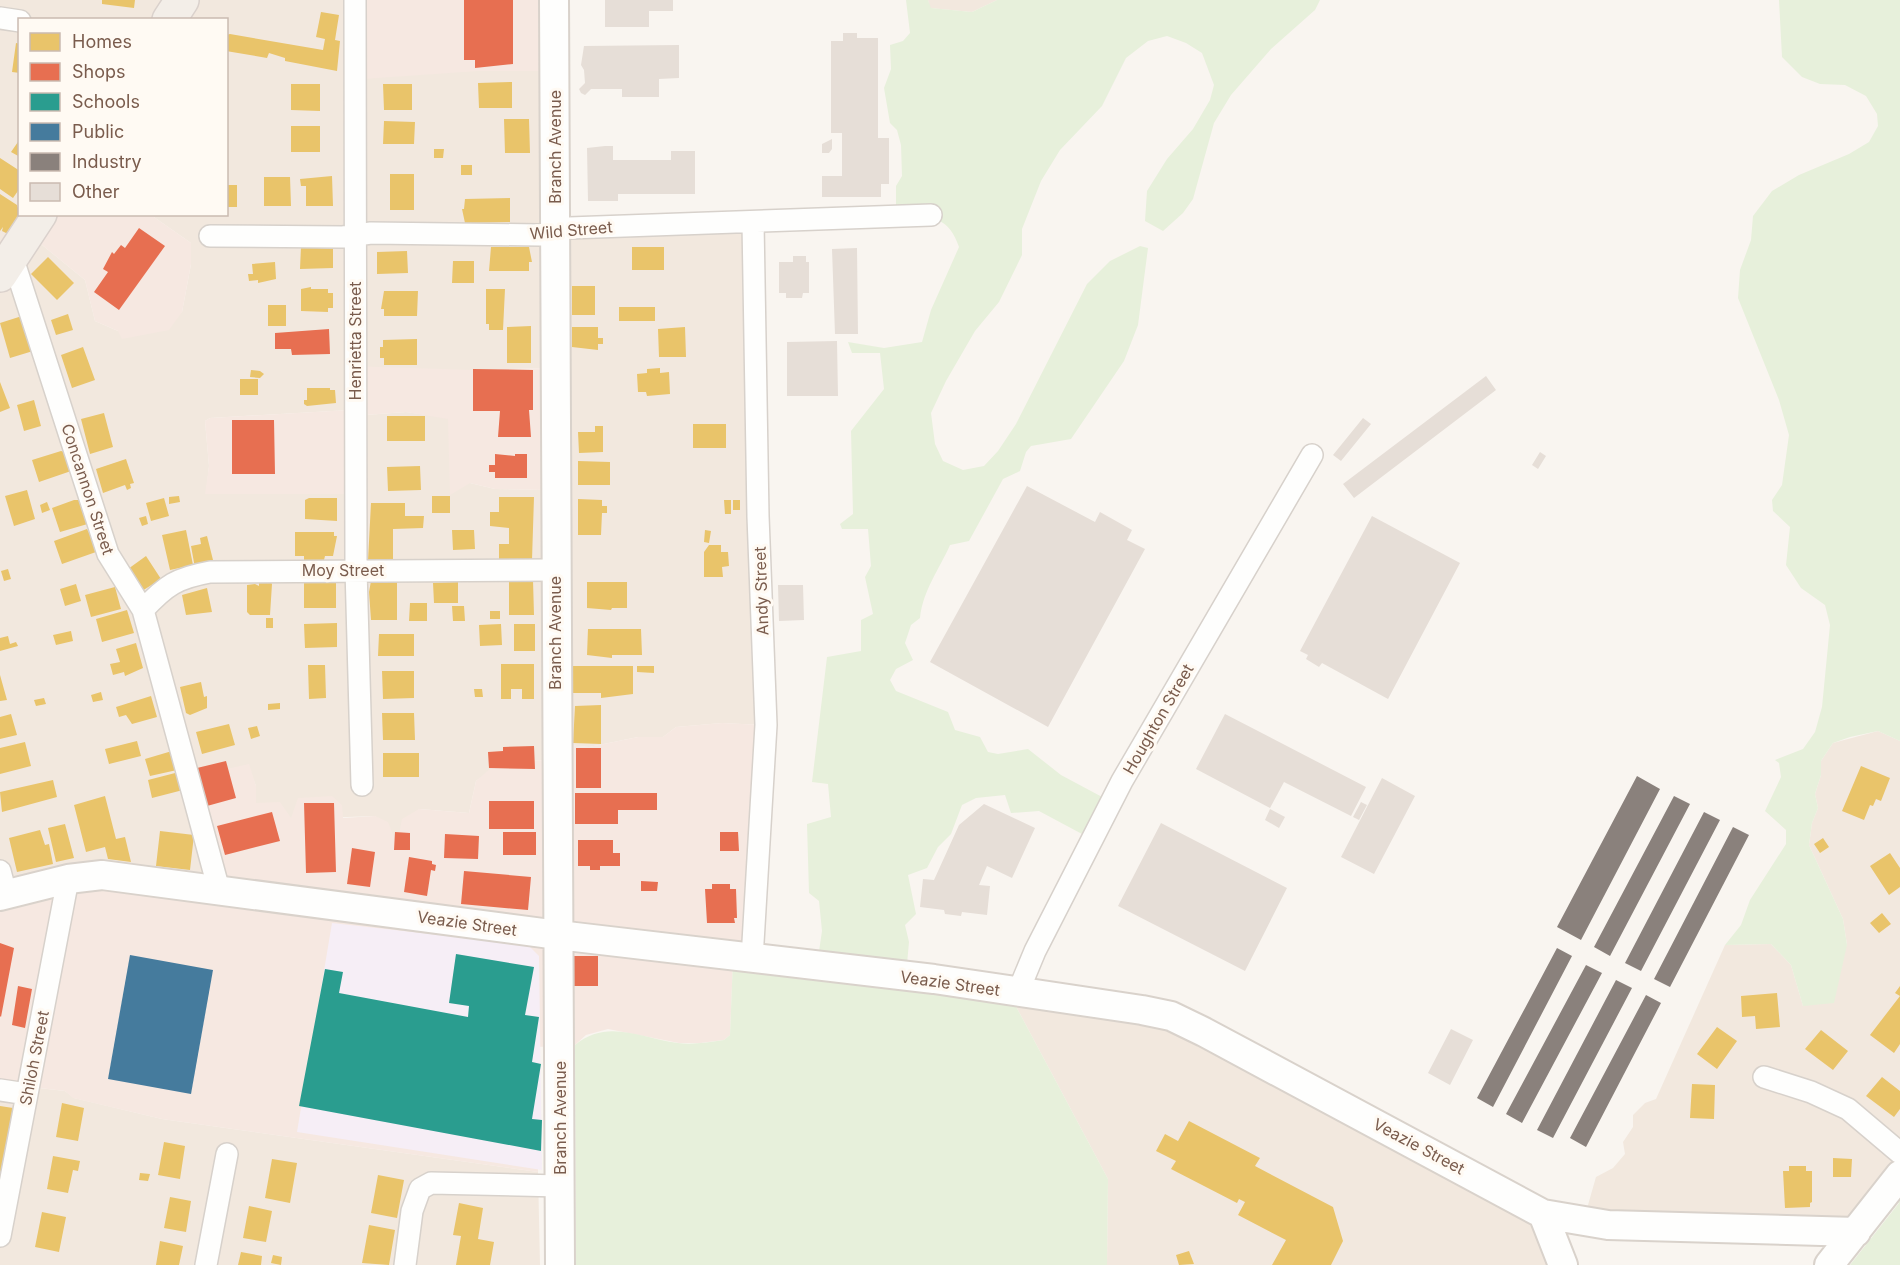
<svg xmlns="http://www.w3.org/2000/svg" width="1900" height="1265" viewBox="0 0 1900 1265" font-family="Inter,sans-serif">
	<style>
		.residential { fill: #f2e8de; fill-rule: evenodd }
		.commercial { fill: #f6e8e1 }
		.education { fill: #f6eef6 }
		.green { fill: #e7f0db }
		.homes { fill: #e9c46a }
		.shops { fill: #e76f51 }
		.schools { fill: #2a9d8f }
		.public { fill: #457b9d }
		.industry { fill: #8a817c }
		.building { fill: #e6ded7 }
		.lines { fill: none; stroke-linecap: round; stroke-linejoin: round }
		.street-casing { stroke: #d7d1cb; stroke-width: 24 }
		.secondary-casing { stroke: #d9d2cb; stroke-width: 32 }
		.primary-casing { stroke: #dad1cc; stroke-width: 36 }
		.street { stroke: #fefefd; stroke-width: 21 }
		.secondary { stroke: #fefefd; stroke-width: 28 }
		.primary { stroke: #f3eee8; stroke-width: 33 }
		.labels { text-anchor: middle; stroke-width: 6; stroke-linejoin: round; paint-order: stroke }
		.street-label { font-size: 16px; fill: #7a5c4d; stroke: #fffaf3 }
	</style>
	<rect width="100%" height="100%" fill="#f9f5f0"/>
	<path class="residential" d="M0,0H348L478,71H548L550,221L744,219L762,725L722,723L676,727L663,737H638L589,747L554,744L549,760L505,761L476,781L469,813L419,809L397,846L375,816L291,819L256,803V786L248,765L187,778L214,886L0,891ZM20,20H226V214L151,215L191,243V264L182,312L118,331L95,321L85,280L36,240L20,214ZM549,368L546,490L495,489L470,483L449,418L406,412L352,416L206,494L209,466L205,421L210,418L350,410L472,370Z
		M928,0H997L972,12L930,8Z
		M1878,731L1900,741V1173L1854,1231L1584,1219L1596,1177L1613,1168L1625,1154L1623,1142L1633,1127V1115L1645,1103L1656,1099L1725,945L1771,944L1791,965L1803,1006L1847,945L1843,919L1809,845L1812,823L1818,808L1815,794L1821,775V761L1833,743Z
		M1011,997L1172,1015L1522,1201L1559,1265H1107L1108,1179Z
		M30,1087L65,1091L74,1098L162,1119L538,1172L540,1265H0V1089Z"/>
	<path class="commercial" d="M348,0H548V71H478L348,80Z
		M54,215H151L191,243V264L182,312L169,330L122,339L118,331L95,321L85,280L36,240Z
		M349,366L472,370L550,368L546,490L495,489L470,483L450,495L448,419L406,412L352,416L354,494H205L209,466L205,421L210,418L349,410Z
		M722,723L762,725L745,956L733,960L730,1035L724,1040L700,1043H679L608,1029L586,1035L575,1045L537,1047L538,1172L162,1119L73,1098L65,1091L31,1087L0,1089V891L51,879L210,889L187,778L249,764L256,786V803L280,802L291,818L298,798L332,796L342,805L343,818L375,816L388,822L397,845L402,819L419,809L469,813L476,781L490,769L505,761L549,760L554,744L589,747L638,737H663L676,727Z"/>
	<path class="education" d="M332,923L528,945L539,956L542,1170L297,1132Z"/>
	<path class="green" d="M906,0H928L931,8L972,12L997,0H1320L1315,10L1271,49L1231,95L1214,123L1193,199L1183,213L1163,231L1145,221L1147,191L1167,159L1193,129L1210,100L1214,85L1202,53L1186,43L1167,36L1148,41L1126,58L1102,106L1060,150L1041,181L1022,229V255L999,302L975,331L946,381L931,413L935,444L943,461L963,470L984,466L998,451L1016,424L1087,284L1110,261L1140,246L1148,248L1138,325L1124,361L1071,439L1031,446L1026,452L1020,471L1003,479L969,541L950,545C939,570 923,590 920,618L911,625L905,643L913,660L896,669L890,680L896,691L948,712L955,730L980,737L988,752L998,754L1028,749L1061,775L1104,798L1082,834L1039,811L1011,813L1005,795L976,798L962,805L951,834L938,847L927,868L908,875L916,914L905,925L909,942L906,975L1011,997L1108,1179L1107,1265H576L575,1045C607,1018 641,1038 678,1043C693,1045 709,1042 724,1040L730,1035L733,959L817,965L822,931L819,901L809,893L807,824L831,817L828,784L812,782L827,657L861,651V620L873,614L865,577L871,566L868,529H842L840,524L853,514L851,431L884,389L880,353H852L848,342L884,348L922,342L931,310L959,247C948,213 926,216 896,216V186L902,176L901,145L897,130L890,123L884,88L891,69L890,45L903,41L910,33Z
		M1779,0H1900V741L1878,731L1850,737L1833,743L1821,761V775L1815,794L1818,808L1812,823L1809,845L1843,919L1847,945L1834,1003L1803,1006L1791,965L1771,944L1725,945L1741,925L1750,900L1786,844V830L1765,811L1781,777L1779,763L1775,760L1803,749L1815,732L1822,707L1830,625L1825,605L1801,588L1786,565L1790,527L1773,511L1772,500L1782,485L1789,435L1779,400L1738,298L1740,270L1751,240L1753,216L1772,191L1799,175L1849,154L1869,142L1878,126L1877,114L1866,96L1845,85L1820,84L1802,77L1782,57Z
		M1900,1173V1265H1850L1899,1203L1886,1194Z"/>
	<path class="homes" d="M102,0H135L134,8L102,4Z
		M321,12L339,15L335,40L340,41L337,71L285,61V58L269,53L267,58L226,51V35L230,34L323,50L325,39L316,37Z
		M16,43L20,44V73L12,72Z
		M512,82V108H479L478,83Z
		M291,84H320V111L291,110Z
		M383,84H412V110H384Z
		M504,119H529L530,153H505Z
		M384,121L415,122L414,144H383Z
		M291,126H320V152H291Z
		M20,139V157L11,152Z
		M434,149H444L443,158H434Z
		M0,158L20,171V188L13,198L0,189Z
		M461,165H472V175H461Z
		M390,174H414V210H390Z
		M332,176L333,206H306V186H301L300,179Z
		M264,177H290L291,206H264Z
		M226,185H237V207H226Z
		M0,194L17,205L20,214H23L10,235L2,231L3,227L0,231Z
		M510,198V222L465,223L462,209H464L465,199Z
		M301,247L333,249V268L300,269Z
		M491,247H529L532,262H529V271H489Z
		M632,247H664V270H632Z
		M407,251L408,273L377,274V252Z
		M48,257L74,283L57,300L31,274Z
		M453,261H474V283H452Z
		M275,262L276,279L258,283V280L249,281L248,274H253L252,264Z
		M572,286H595V315H572Z
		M311,287V289H328V293H333V308H328V312L301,311V289Z
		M486,289H505L503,330H489V324H486Z
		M384,291H418L417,316H384V309H381Z
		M268,305H286V326H268Z
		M619,307H655V321H619Z
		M68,314L73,330L56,335L51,320Z
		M22,316L33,351L10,358L0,323Z
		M531,326V363H507V327Z
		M572,327H598V338H603V344H598V350L572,347Z
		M685,327L686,357H659L658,329Z
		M417,339V365H384V358H380V347H383V340Z
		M83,347L95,380L72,388L61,355Z
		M660,368V373L669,372L670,394L647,396L646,392H638L637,374L647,373V369Z
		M251,370L260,371L264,374L260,378L250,377Z
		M240,379H258V395H240Z
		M0,382L10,408L0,412Z
		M307,388H330V390H335L336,403L307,406L304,404V400H307Z
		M34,400L41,426L24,431L17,405Z
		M104,413L113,447L90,454L81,419Z
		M387,416H425V441H387Z
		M693,424H726V448H693Z
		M595,426H603V452L579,453L578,432H595Z
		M61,451L68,453L74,470L39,482L32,460Z
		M126,459L134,483L130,484L131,488L127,490L125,485L103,493L96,469Z
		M578,461L610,462V485H578Z
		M420,466L421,490L388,491L387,467Z
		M27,490L35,519L14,526L5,496Z
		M179,496L180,502L169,504V497Z
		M432,496H450V513H432Z
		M499,497H534L532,560H499V544H509V528L490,526V512H499Z
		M164,498L169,516L151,521L146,503Z
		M309,498H337V521L305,519V500Z
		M578,499L602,500V506H607V513H602L601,535H578Z
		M74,500H80L91,523L60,532L52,508Z
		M724,500H731V514H725Z
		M733,500H740V510H733Z
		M47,502L50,510L42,513L40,505Z
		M371,503H405V516H424L423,528L393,529V561H368Z
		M146,516L148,524L142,526L139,518Z
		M87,529L97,548L94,549L96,552L62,564L54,541Z
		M186,530L193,565L170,570L162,535Z
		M452,530H474L475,549L453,550Z
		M705,530L711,531L709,543L704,542Z
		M295,532H334V536H337L333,556H325L324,560H304V556H295Z
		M207,536L214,564L195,568L191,546L201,544L200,538Z
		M709,545H721V552H728L729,566L722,567L723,577H704V552Z
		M146,556L161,579L142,591L128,569Z
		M8,569L11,579L4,581L1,571Z
		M509,580H533L534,615H509Z
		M259,581H270L272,584L270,615H250L247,612V585L255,584L259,586Z
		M371,581H397V620H371L369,592Z
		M458,582V603H434L433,583Z
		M587,582H627V608H612L611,610L587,608Z
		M304,583H336V608H304Z
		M76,584L81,601L65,606L60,589Z
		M115,587L121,609L91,617L85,595Z
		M207,588L212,612L186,615L182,595Z
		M410,603H427V621H409Z
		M452,606H464L465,621H453Z
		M127,610L134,633L102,642L96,619Z
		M490,611H500V619H490Z
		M266,618H273V628H266Z
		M337,623V647L305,648L304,624Z
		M501,624L502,645L480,646L479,625Z
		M514,624H535V651H514Z
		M588,629H641L642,655H612V658L587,655Z
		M71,631L73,641L56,645L53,635Z
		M379,634H414V656H378Z
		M8,636L10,644L16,642L18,646L0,651V638Z
		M136,643L143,668L125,676L124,672L113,675L110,664L120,662L116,649Z
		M501,664H534V699H522V689H511V699H501Z
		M308,665H325L326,698L309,699Z
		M573,666H633V694L601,698V693H573Z
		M637,666H654V673L637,672Z
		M382,671H414V698L383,699Z
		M0,675L7,700L0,701Z
		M201,682L204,697L207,696V708L190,715L186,713L180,687Z
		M474,689H482L483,697H475Z
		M101,692L103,700L93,702L91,695Z
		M151,696L157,717L132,724L126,715L119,717L116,707Z
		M44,698L46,704L36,706L34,700Z
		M280,703V709L268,710V704Z
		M601,705V744L573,743L575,706Z
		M382,713H414L415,740H383Z
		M11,714L17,735L0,739V717Z
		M229,724L235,745L202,754L196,732Z
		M257,726L260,736L251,739L248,728Z
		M137,741L141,756L109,764L105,749Z
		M25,742L31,766L0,774V748Z
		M172,751L177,770L150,776L145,759Z
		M383,753H419V777H383Z
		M1861,766L1890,778L1881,801L1876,799L1873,806L1870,805L1864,820L1842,811Z
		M179,772L183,790L152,798L148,780Z
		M53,780L57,797L2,812L0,792Z
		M105,796L116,839L125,837L131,862L108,859L105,847L86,852L74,805Z
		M65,824L74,858L56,862L48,828Z
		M40,830L45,845L49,844L53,864L17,872L9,838Z
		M160,831L194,835L190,870L156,866Z
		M1823,838L1829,847L1820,853L1814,844Z
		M1890,853L1900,868V887L1889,895L1870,866Z
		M1882,913L1891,924L1879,933L1870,923Z
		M1900,986V1044L1894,1053L1870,1035L1900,996L1895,993Z
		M1777,993L1780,1027L1756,1029L1755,1016L1742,1017L1741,996Z
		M1717,1027L1737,1041L1717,1069L1697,1054Z
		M1821,1030L1848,1051L1833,1070L1805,1049Z
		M1882,1077L1900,1091V1109L1894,1117L1866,1096Z
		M1692,1084L1715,1085L1714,1119L1690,1118Z
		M62,1103L84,1108L78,1141L56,1137Z
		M0,1106L13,1108L1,1172H0Z
		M1189,1121L1260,1158L1255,1166L1333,1207L1343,1241L1331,1265H1272L1286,1240L1238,1215L1245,1202L1239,1199L1237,1203L1171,1169L1176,1161L1156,1151L1165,1134L1178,1141Z
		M164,1142L185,1146L180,1179L158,1175Z
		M53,1156L80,1161L78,1171L73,1170L68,1193L47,1189Z
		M1833,1158L1852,1159L1851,1177H1833Z
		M272,1159L297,1163L290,1203L265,1198Z
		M1789,1166H1806V1171H1812V1202L1810,1203V1207L1785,1208L1783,1171H1789Z
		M140,1173L150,1174L148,1181L139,1180Z
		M378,1175L404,1180L397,1218L371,1213Z
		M170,1197L191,1201L186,1232L164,1228Z
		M459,1203L483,1208L478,1239L494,1242L490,1265H456L461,1236L453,1235Z
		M249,1206L272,1211L266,1242L243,1238Z
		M42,1212L66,1217L59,1252L35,1247Z
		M369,1225L395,1230L389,1265L362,1263Z
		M160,1241L183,1246L179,1265H156Z
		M1189,1251L1194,1264L1179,1265L1176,1255Z
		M241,1252L262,1256L261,1265H238Z
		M273,1255L282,1257L281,1265L271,1263Z"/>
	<path class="shops" d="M464,0H513V64L475,68V60H464Z
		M139,228L165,246L119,310L94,292L108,272L103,269L112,252L114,254L121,245L125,248Z
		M329,329L330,354L292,355L291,349H275V333Z
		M473,369L533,370V410H529L531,437H498L500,411H473Z
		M232,420H274L275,474H232Z
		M495,454L515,456V454H527V478H495V472H489V465H495Z
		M534,746L535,769L489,768L488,752L503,751V747Z
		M576,748H601V788H576Z
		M226,761L236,798L207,806L197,768Z
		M575,793H657V810H618V824H575Z
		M489,801H534V829H489Z
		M304,803H334L336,872L306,873Z
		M272,812L280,841L225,855L217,826Z
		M395,832L410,833V850H394Z
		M503,832H536V855H503Z
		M720,832H738L739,851H720Z
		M445,834L479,836L478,859L444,858Z
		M578,840H613V853H620V866H600V870H590V866H578Z
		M352,848L375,852L370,887L347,884Z
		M409,857L432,861V864L436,865L435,871L431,870L427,896L404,892Z
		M464,871L531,877L528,910L461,904Z
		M641,881L658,882L657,891H641Z
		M712,884H730V889H736L737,918H734L735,923H707L705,889H712Z
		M0,943L14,948L1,1017L0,1016Z
		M574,956H598V986H574Z
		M18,986L32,989L25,1028L12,1025Z"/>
	<path class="schools" d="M456,954L534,967L525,1015L539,1017L532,1062L541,1064L532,1119L542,1120L541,1151L299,1106L325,969L343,972L339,993L468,1017L469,1006L449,1003Z"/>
	<path class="public" d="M130,955L213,970L191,1094L108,1079Z"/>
	<path class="industry" d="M1637,776L1660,789L1581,940L1557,927Z
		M1674,796L1690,804L1610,956L1594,947Z
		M1704,812L1720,820L1641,971L1625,963Z
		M1733,827L1749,835L1670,987L1654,979Z
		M1557,948L1572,956L1493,1107L1477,1098Z
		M1586,965L1602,973L1522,1123L1506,1114Z
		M1616,980L1632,988L1553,1138L1537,1130Z
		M1646,995L1661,1003L1586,1147L1570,1138Z"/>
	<path class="building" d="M605,0H673V11H649V27H605Z
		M843,33H857V38H878V138H889V184H881V197H822V176H842V133H831V41H843Z
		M679,45V78L659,79V97H622V89H591L585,95L581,93L579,89L585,83L584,70L581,65L584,46Z
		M832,139V149L829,153H822V144Z
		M605,146H613V160H671V151H695V194H618V201H588L587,148Z
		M857,248L858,334H835L832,249Z
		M793,256H806V262H809V293H803L802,298H786V293H779V262H793Z
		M837,341L838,396H787V342Z
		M1486,376L1496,390L1354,498L1343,484Z
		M1363,418L1371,424L1341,461L1333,455Z
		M1540,452L1546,456L1538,469L1532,465Z
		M1027,486L1095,522L1100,512L1132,530L1127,540L1145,549L1048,727L930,662Z
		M1372,516L1460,563L1388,699L1322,663L1319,667L1306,659L1308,655L1300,651Z
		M778,585H803L804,620L779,621Z
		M1225,714L1366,787L1351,816L1284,782L1270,808L1196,769Z
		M1382,778L1415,796L1374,874L1341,857Z
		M1361,802L1367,805L1359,820L1353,817Z
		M984,804L1035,828L1012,878L987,866L979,885L990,886L987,915L962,912L961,916L945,914L944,910L920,907L923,879L934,880L959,825Z
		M1270,809L1285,817L1279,828L1265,820Z
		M1161,823L1287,888L1245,971L1118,906Z
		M1451,1029L1473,1040L1450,1085L1428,1073Z"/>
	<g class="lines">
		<defs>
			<path id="street" d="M355,0L356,569L362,785
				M0,18L20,21
				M210,236L343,237L371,233L540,235L569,228L931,215
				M12,256L108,554L143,610L219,890
				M143,610C166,585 177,578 210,572L555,570
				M0,871L6,894
				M752,959L766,725L758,516L753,222
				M1018,992L1035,951L1122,781L1312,455
				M1764,1077L1811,1092L1848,1109L1900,1153
				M0,1090L27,1094
				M0,1236L68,879
				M206,1265L227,1154
				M405,1265L412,1211L420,1189L431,1183L560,1186"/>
			<path id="secondary" d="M554,0L560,1265
				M0,896L68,879L102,875L558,935L934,979L1142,1010L1171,1016L1204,1032L1543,1214L1608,1225L1856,1232
				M1543,1214L1563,1265
				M1829,1265L1900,1175"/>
			<path id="primary" d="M169,20L182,0
				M0,275L40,214"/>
		</defs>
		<use href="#street" class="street-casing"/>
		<use href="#secondary" class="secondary-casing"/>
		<use href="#primary" class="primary-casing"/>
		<use href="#street" class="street"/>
		<use href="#secondary" class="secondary"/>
		<use href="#primary" class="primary"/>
	</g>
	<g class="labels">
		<g class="street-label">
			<text transform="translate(555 147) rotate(-90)" y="6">Branch Avenue</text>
			<text transform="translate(571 230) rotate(-5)" y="6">Wild Street</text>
			<text transform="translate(355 341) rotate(-90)" y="6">Henrietta Street</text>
			<text transform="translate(88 489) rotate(72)" y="6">Concannon Street</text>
			<text x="343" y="576">Moy Street</text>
			<text transform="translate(761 591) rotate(-92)" y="6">Andy Street</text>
			<text transform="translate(555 633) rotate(-90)" y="6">Branch Avenue</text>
			<text transform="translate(1158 719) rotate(-60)" y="6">Houghton Street</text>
			<text transform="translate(467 923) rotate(8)" y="6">Veazie Street</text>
			<text transform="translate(950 983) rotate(8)" y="6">Veazie Street</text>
			<text transform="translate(34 1058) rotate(-79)" y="6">Shiloh Street</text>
			<text transform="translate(560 1118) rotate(-90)" y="6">Branch Avenue</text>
			<text transform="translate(1419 1146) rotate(28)" y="6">Veazie Street</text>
		</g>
	</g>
	<rect x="18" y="18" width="210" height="198" fill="#fffaf3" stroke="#cabbb1" stroke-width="1.5"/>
	<rect x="30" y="33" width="30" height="18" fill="#e9c46a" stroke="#cabbb1" stroke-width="1.5"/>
	<text x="72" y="48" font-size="18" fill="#7a5c4d">Homes</text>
	<rect x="30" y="63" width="30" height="18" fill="#e76f51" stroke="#cabbb1" stroke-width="1.5"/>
	<text x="72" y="78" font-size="18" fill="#7a5c4d">Shops</text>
	<rect x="30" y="93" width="30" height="18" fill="#2a9d8f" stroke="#cabbb1" stroke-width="1.5"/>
	<text x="72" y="108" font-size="18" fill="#7a5c4d">Schools</text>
	<rect x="30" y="123" width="30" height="18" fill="#457b9d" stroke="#cabbb1" stroke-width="1.5"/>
	<text x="72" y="138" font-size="18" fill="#7a5c4d">Public</text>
	<rect x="30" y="153" width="30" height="18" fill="#8a817c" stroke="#cabbb1" stroke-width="1.5"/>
	<text x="72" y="168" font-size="18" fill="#7a5c4d">Industry</text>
	<rect x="30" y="183" width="30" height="18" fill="#e6ded7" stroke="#cabbb1" stroke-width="1.5"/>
	<text x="72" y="198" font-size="18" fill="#7a5c4d">Other</text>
</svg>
